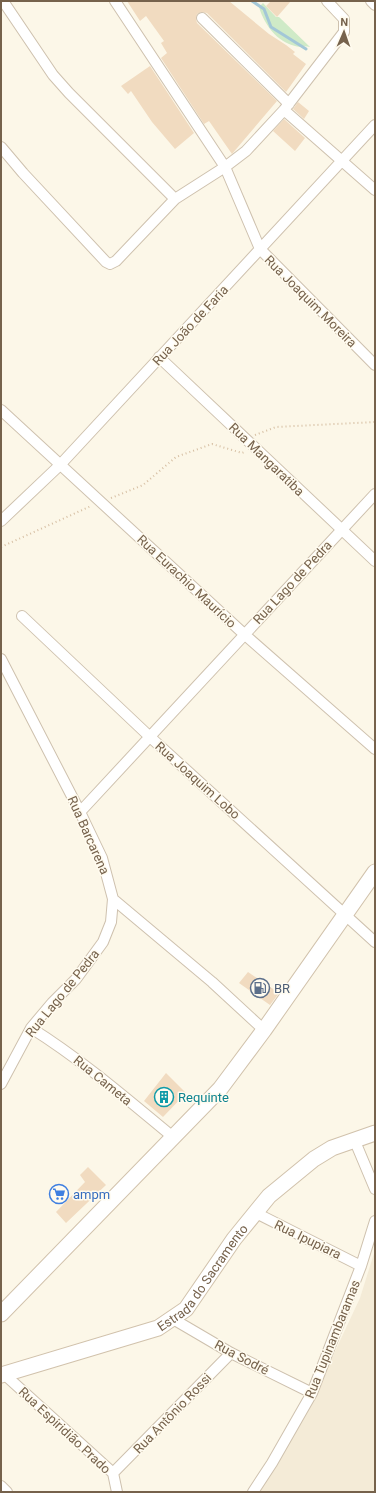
<svg xmlns="http://www.w3.org/2000/svg" width="376" height="1493" viewBox="0 0 376 1493" font-family="Roboto,sans-serif">
	<style>
		.residential { fill: #f4ebd7 }
		.green { fill: #cfeac7 }
		.lines { fill: none; stroke-linecap: round; stroke-linejoin: round }
		.stream { stroke: #a3c7d7; stroke-width: 3 }
		.building { fill: #f1dbc0 }
		.street-casing { stroke: #cec1ae; stroke-width: 12 }
		.secondary-casing { stroke: #d1c2ac; stroke-width: 17 }
		.path { stroke: #d6bfa3; stroke-width: 2; stroke-dasharray: 1 3; stroke-linecap: butt }
		.street { stroke: #fff; stroke-width: 10 }
		.secondary { stroke: #fff; stroke-width: 15 }
		.labels { text-anchor: middle; stroke-width: 3; stroke-linejoin: round; paint-order: stroke }
		.street-label { font-size: 13px; fill: #76624c; stroke: #fffbef }
		.service-label { font-size: 13px; fill: #4e5e75; stroke: #fffbef; text-anchor: start }
		.culture-label { font-size: 13px; fill: #0d838f; stroke: #fffbef; text-anchor: start }
		.shop-label { font-size: 13px; fill: #366cbe; stroke: #fffbef; text-anchor: start }
	</style>
	<rect width="100%" height="100%" fill="#fcf7e8"/>
	<path class="residential" d="M375,1250V1492H255L316,1392L360,1298Z"/>
	<path class="green" d="M263,3L276,17H279L310,47C303,45 300,48 295,46C277,42 264,24 259,7Z"/>
	<g class="lines">
		<path class="stream" d="M252,1L264,9L271,27L306,49"/>
	</g>
	<path class="building" d="M127,1H229L269,34L286,45L295,52L293,54L306,64L286,92L207,13L201,12L197,14L196,19L197,23L277,101L232,154L209,121L204,124L161,58L167,53L161,43L164,41L146,16L140,21Z
		M271,1H291L277,17L266,6Z
		M150,66L194,133L175,149L152,122L131,91L128,94L121,86Z
		M298,102L309,111L304,119L293,109Z
		M284,119L305,138L295,151L273,131Z
		M248,972L279,993L270,1005L239,983Z
		M166,1073L186,1093L163,1117L144,1101Z
		M88,1167L106,1185L66,1223L56,1212L85,1182L80,1175Z"/>
	<g class="lines">
		<defs>
			<path id="street" d="M3,1L53,75L69,93L175,199
				M115,1L225,167L260,249L375,365
				M371,1L375,5
				M202,18L289,104
				M284,110L375,190
				M1,147L23,173L106,262L110,264L116,261L175,199L225,167L246,151L284,110L344,32V19L327,1
				M159,357L375,561
				M1,410L244,634L375,749
				M1,521L60,465L375,125
				M22,616L149,736L375,942
				M1,659L80,812L102,858L113,899L111,922L103,942L76,979L52,1003L31,1028L1,1084
				M80,812L375,494
				M113,899L212,982L264,1030
				M31,1028C82,1060 127,1099 173,1137
				M354,1139L375,1189
				M254,1212L361,1266
				M173,1319L231,1353L312,1393
				M4,1374L113,1473L117,1492
				M113,1473L231,1353
				M1,1486L7,1492
				M253,1492L272,1463L312,1393L361,1266L375,1221"/>
			<g id="secondary">
				<path d="M1,1314L220,1089L264,1030L375,872"/>
				<path id="s1" d="M1,1375L158,1328L186,1309L234,1239L269,1196L314,1159L332,1148L375,1133"/>
			</g>
		</defs>
		<use href="#street" class="street-casing"/>
		<use href="#secondary" class="secondary-casing"/>
		<path class="path" d="M255,435L276,427L375,422
			M111,498L143,485L176,457L212,444L242,453L246,451
			M1,547L91,506"/>
		<use href="#street" class="street"/>
		<use href="#secondary" class="secondary"/>
	</g>
	<defs>
		<symbol id="fuel-ring" viewBox="-11 -11 22 22"><circle r="9.5" fill="#fffbef" stroke="#5c6f8a" stroke-width="1.5"/><path d="M-5.5-6h7V0h2V4h1.3V-2.5L3-4.5l.8-.8L6-3V5H2.5V1h-1V6h-7ZM-4.2-4.7v3.2H.2V-4.7Z" fill="#5c6f8a"/></symbol>
		<symbol id="building-ring" viewBox="-11 -11 22 22"><circle r="9.5" fill="#fffbef" stroke="#0f9aa8" stroke-width="1.5"/><path d="M-4-6H4V6H1V3H-1V6H-4ZM-2.5-4.3h1.7v1.8h-1.7ZM.8-4.3h1.7v1.8H.8ZM-2.5-1h1.7V.8h-1.7ZM.8-1h1.7V.8H.8Z" fill="#0f9aa8"/></symbol>
		<symbol id="supermarket-ring" viewBox="-11 -11 22 22"><circle r="9.5" fill="#fffbef" stroke="#3f7fe0" stroke-width="1.5"/><path d="M-6-5.5h2.5l.6 2H6L4.5 2H-2.5L-4.4-4H-6ZM-1.5 3.2a1.3 1.3 0 1 0 .1 0ZM3 3.2a1.3 1.3 0 1 0 .1 0Z" fill="#3f7fe0"/></symbol>
	</defs>
	<g fill-rule="evenodd">
		<use href="#fuel-ring" x="249" y="977" width="22" height="22"/>
		<use href="#building-ring" x="153" y="1086" width="22" height="22"/>
		<use href="#supermarket-ring" x="48" y="1183" width="22" height="22"/>
	</g>
	<g class="labels">
		<g class="street-label">
			<text transform="translate(311 301) rotate(45)" y="5">Rua Joaquim Moreira</text>
			<text transform="translate(190 325) rotate(-47)" y="5">Rua João de Faria</text>
			<text transform="translate(267 459) rotate(44)" y="5">Rua Mangaratiba</text>
			<text transform="translate(187 581) rotate(43)" y="5">Rua Eurachio Maurício</text>
			<text transform="translate(292 582) rotate(-47)" y="5">Rua Lago de Pedra</text>
			<text transform="translate(198 780) rotate(42)" y="5">Rua Joaquim Lobo</text>
			<text transform="translate(89 835) rotate(66)" y="5">Rua Barcarena</text>
			<text transform="translate(62 993) rotate(-51)" y="5">Rua Lago de Pedra</text>
			<text transform="translate(103 1080) rotate(39)" y="5">Rua Cameta</text>
			<text transform="translate(308 1239) rotate(26)" y="5">Rua Ipupiara</text>
			<text dy="5" stroke="none"><textPath href="#s1" startOffset="232">Estrada do Sacramento</textPath></text>
			<text transform="translate(332 1339) rotate(-68)" y="5">Rua Tupinambaramas</text>
			<text transform="translate(242 1357) rotate(28)" y="5">Rua Sodré</text>
			<text transform="translate(172 1413) rotate(-46)" y="5">Rua Antônio Rossi</text>
			<text transform="translate(65 1430) rotate(43)" y="5">Rua Espiridião Prado</text>
		</g>
		<g class="service-label">
			<text x="274" y="993">BR</text>
		</g>
		<g class="culture-label">
			<text x="178" y="1102">Requinte</text>
		</g>
		<g class="shop-label">
			<text x="73" y="1199">ampm</text>
		</g>
	</g>
	<rect width="376" height="1493" fill="none" stroke="#76624c" stroke-width="4"/>
	<g transform="translate(344 32) rotate(2)" stroke="#fffbef" stroke-width="3" paint-order="stroke">
	<path d="M0-3L7 15L0 10L-7 15Z" fill="#76624c"/>
	<text y="-6" font-size="11" font-weight="bold" text-anchor="middle" fill="#76624c">N</text>
	</g>
</svg>
